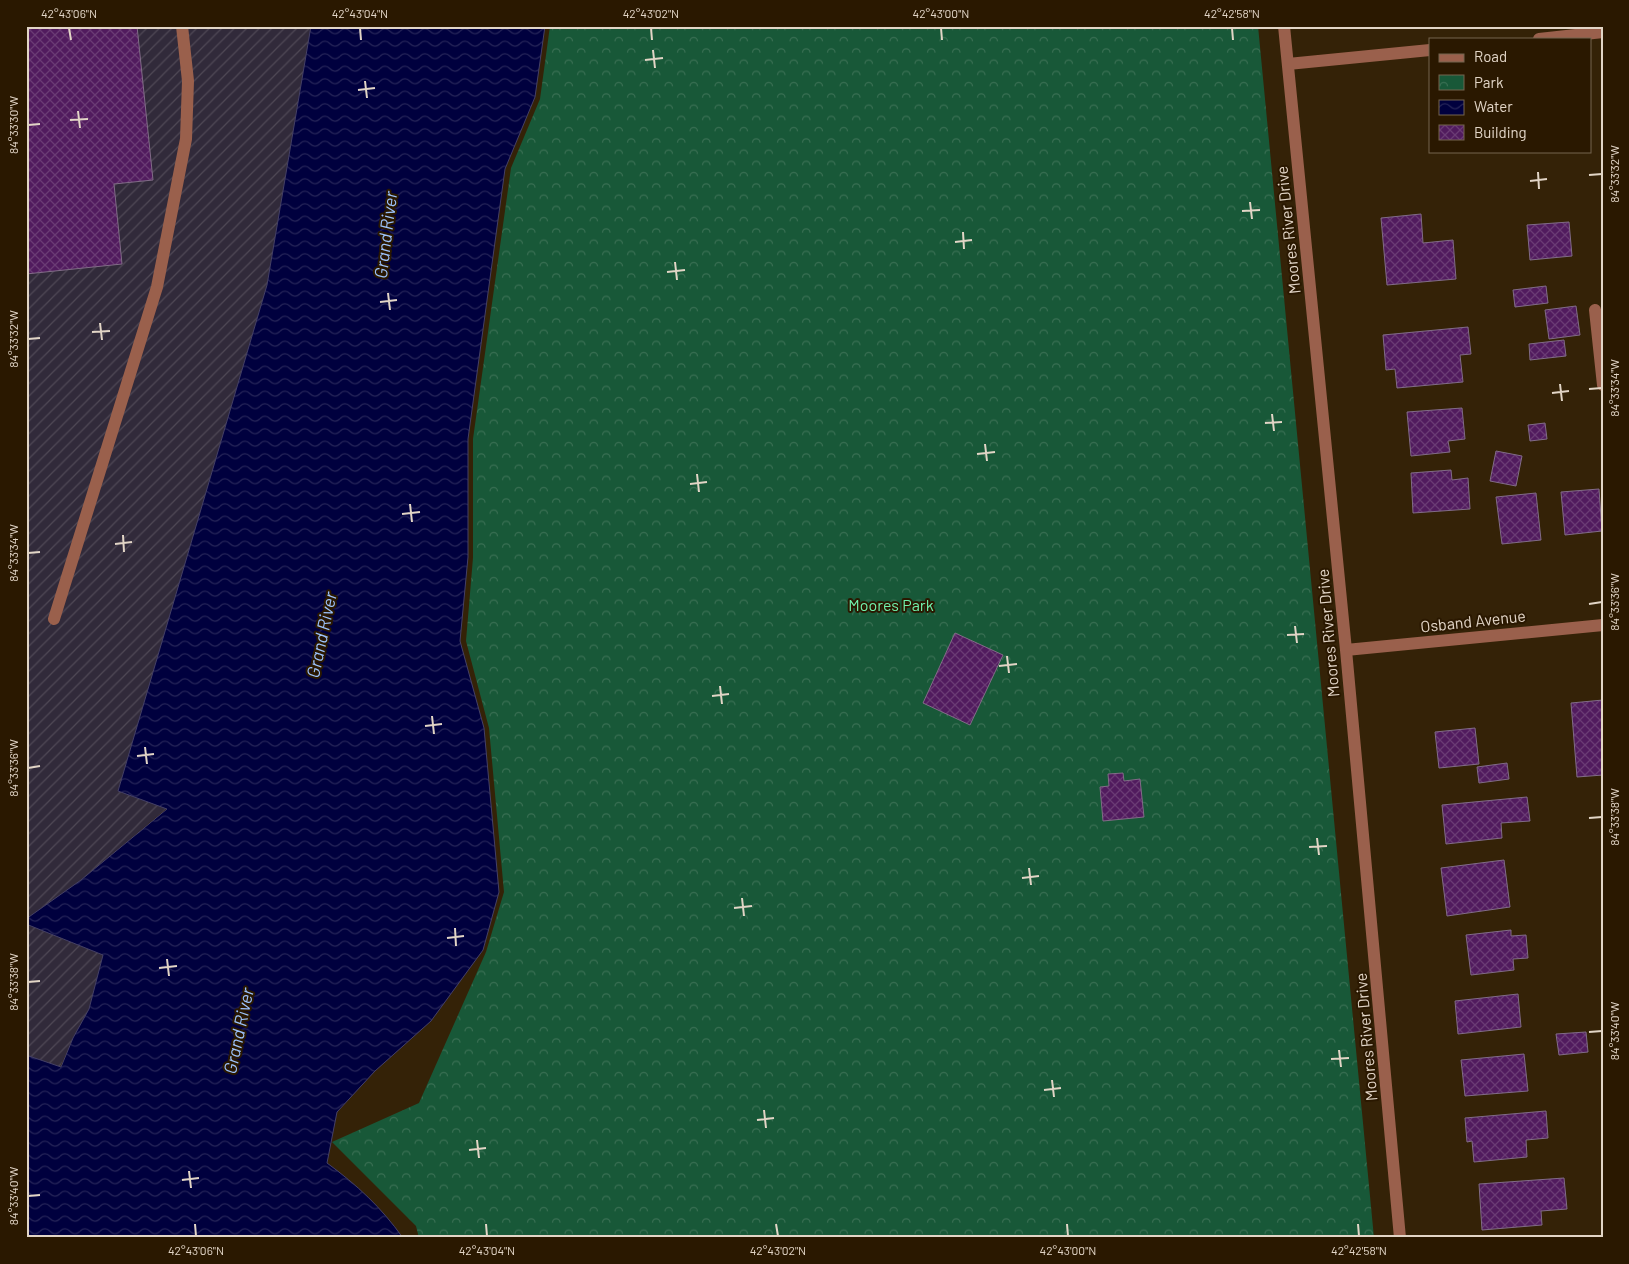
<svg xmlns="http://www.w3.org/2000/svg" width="1629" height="1264" viewBox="0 0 1629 1264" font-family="Barlow,sans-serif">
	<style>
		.industrial { fill: url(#industrial-furrows) }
		.park { fill: url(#park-crowns) }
		.water { fill: url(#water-waves); stroke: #444067 }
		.building { fill: url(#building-cross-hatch); stroke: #816c87 }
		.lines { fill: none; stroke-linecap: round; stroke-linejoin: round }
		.minor { stroke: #9a604c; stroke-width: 12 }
		.ticks { fill: none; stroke: #e2d5c6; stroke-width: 2 }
		.labels { text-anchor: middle; stroke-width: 4; stroke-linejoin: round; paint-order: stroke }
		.street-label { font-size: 16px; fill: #e2d5c6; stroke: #2a1800 }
		.park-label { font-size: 16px; fill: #70f1ac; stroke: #2a1800 }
		.water-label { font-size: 18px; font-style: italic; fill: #9cc1fa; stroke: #2a1800 }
		.neatline { fill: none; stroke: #e2d5c6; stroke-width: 2 }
		.ticks-label { font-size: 12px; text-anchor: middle; fill: #e2d5c6 }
	</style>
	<defs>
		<pattern id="industrial-furrows" width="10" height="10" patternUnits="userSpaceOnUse" patternTransform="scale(1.25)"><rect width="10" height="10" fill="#312a3a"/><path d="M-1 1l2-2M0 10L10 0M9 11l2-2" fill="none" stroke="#4f4855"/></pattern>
		<pattern id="park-crowns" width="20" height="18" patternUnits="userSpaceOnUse" patternTransform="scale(1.25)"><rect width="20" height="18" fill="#185838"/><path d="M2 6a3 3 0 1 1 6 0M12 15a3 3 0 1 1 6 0" fill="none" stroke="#396f53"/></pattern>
		<pattern id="water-waves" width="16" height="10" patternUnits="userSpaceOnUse" patternTransform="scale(1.25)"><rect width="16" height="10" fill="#00003e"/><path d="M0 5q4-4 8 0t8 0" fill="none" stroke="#252458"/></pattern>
		<pattern id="building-cross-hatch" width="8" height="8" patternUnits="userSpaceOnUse" patternTransform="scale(1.25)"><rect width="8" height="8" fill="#511b5e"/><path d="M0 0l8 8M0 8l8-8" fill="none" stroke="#6a3b74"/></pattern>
	</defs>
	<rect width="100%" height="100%" fill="#342207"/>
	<path class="industrial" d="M26,26H311L267,285L118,791L167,808L81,880L26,919Z
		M26,924L103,955L89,1009L73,1038L60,1067L26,1055Z"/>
	<path class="park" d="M550,26H1258L1374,1238H419L416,1226L332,1142L419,1103L486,952L504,892L489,728L466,641L473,558V439L511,168L540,99Z"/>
	<path class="water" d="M311,26H545L535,97L505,169L468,439V557L460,641L484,728L499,892L483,950L431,1021L375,1071L337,1112L327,1163C357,1185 381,1207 403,1238H26V1055L61,1067L73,1038L89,1009L103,955L26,924V919L81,880L167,809L118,791L267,285Z"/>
	<path class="building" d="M26,26H137L153,180L114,184L122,264L26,274Z
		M1421,214L1423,243L1453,240L1456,279L1387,285L1381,218Z
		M1569,222L1572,256L1530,260L1527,225Z
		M1546,286L1548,303L1515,307L1513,290Z
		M1576,306L1580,335L1549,339L1545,310Z
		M1468,327L1471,354L1460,355L1463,382L1397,388L1395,369L1386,370L1383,335Z
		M1564,340L1566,356L1530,360L1529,344Z
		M1462,408L1465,439L1448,441L1450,452L1411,456L1407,412Z
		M1545,423L1547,439L1530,441L1528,425Z
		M1496,451L1522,456L1516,486L1490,481Z
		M1451,470L1452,480L1468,478L1470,509L1413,513L1411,473Z
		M1599,489L1602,531L1565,535L1561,492Z
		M1536,493L1541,540L1502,544L1496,497Z
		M955,633L1003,655L970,725L923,703Z
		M1603,700V775L1577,777L1571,703Z
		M1475,728L1479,764L1439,768L1435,732Z
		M1507,763L1509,779L1479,783L1477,767Z
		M1123,773L1124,781L1140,779L1144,817L1103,821L1100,787L1109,786L1108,774Z
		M1527,797L1530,821L1501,823L1502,838L1446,844L1442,805Z
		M1504,860L1510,907L1447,916L1441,868Z
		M1511,930V936L1526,935L1528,958L1513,959L1514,970L1471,975L1466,935Z
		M1518,994L1521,1027L1458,1034L1455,1001Z
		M1586,1032L1588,1052L1559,1055L1556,1034Z
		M1524,1054L1528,1091L1465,1096L1461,1060Z
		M1546,1111L1548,1138L1526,1140L1527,1157L1474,1162L1472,1141L1467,1142L1465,1118Z
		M1564,1178L1567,1209L1541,1211L1542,1225L1482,1230L1479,1184Z"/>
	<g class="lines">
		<path class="minor" d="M1284,26L1346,650L1400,1238
			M1539,39L1603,32
			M1288,64L1430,50
			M1595,310L1603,385
			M54,619L157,287L186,139L188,81L182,26
			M1346,650L1603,625"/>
	</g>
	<path class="ticks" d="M69,28L71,40M360,28L361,40M651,28L652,40M941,28L942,40M1232,28L1233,40M653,50L655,68M645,60L663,58M365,81L367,98M358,90L375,88M78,111L80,128M70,120L88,119M28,125L40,124M1538,172L1539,189M1589,175L1602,174M1530,181L1547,179M1250,202L1252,219M1242,211L1260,210M963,232L964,249M955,242L972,240M675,262L677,280M667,272L685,270M388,293L390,310M380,302L397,300M100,323L102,340M92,332L110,331M28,339L40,338M1560,384L1562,401M1589,389L1602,388M1552,393L1569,391M1272,414L1274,431M1265,423L1282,422M985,444L987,461M977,454L995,452M697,474L699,492M690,484L707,482M410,504L412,522M402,514L420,512M123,535L124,552M115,544L132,542M28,553L40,552M1589,604L1602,602M1295,626L1297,643M1287,635L1304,634M1007,656L1009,673M999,666L1017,664M720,686L722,704M712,696L729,694M432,716L434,734M425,726L442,724M145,747L147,764M137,756L154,754M28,768L40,766M1589,818L1602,817M1317,838L1319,855M1309,847L1327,846M1029,868L1031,885M1022,878L1039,876M742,898L744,916M734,908L752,906M455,928L456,946M447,938L464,936M167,959L169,976M159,968L177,966M28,982L40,981M1589,1032L1602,1031M1339,1050L1341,1067M1331,1059L1349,1058M1052,1080L1054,1097M1044,1090L1061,1088M764,1110L766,1128M757,1120L774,1118M477,1140L479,1158M469,1150L486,1148M189,1171L191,1188M182,1180L199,1178M28,1196L40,1195M195,1224L196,1236M486,1224L487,1236M776,1224L778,1236M1067,1224L1068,1236M1358,1224L1359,1236"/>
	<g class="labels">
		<g class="street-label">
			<text transform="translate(1288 230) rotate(-96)" y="6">Moores River Drive</text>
			<text transform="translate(1473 621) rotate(-6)" y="6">Osband Avenue</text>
			<text transform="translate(1328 633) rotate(-95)" y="6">Moores River Drive</text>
			<text transform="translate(1366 1037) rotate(-95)" y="6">Moores River Drive</text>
		</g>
		<g class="park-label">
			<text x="891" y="611">Moores Park</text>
		</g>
		<g class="water-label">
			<text transform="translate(386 235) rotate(-83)" y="6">Grand River</text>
			<text transform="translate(322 635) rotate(-78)" y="6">Grand River</text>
			<text transform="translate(239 1031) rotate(-78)" y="6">Grand River</text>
		</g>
	</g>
	<rect width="1629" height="1264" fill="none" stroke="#2a1800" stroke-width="55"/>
	<rect x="1429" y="38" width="162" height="115" fill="#2a1800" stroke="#74644f"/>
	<rect x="1439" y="54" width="25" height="8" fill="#9a604c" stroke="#74644f"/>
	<text x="1474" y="62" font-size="15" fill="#e2d5c6">Road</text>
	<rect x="1439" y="75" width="25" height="15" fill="url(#park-crowns)" stroke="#74644f"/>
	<text x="1474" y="88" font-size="15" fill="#e2d5c6">Park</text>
	<rect x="1439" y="100" width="25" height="15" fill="url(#water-waves)" stroke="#74644f"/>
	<text x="1474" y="112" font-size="15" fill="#e2d5c6">Water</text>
	<rect x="1439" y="125" width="25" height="15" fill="url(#building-cross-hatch)" stroke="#74644f"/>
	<text x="1474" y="138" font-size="15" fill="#e2d5c6">Building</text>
	<rect x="28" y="28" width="1574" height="1208" class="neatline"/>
	<g class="ticks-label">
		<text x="69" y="18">42°43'06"N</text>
		<text x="360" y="18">42°43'04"N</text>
		<text x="651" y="18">42°43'02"N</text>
		<text x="941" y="18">42°43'00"N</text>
		<text x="1232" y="18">42°42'58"N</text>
		<text transform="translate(14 125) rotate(-90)" y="4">84°33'30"W</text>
		<text transform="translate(1615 174) rotate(-90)" y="4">84°33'32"W</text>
		<text transform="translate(14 339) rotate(-90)" y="4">84°33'32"W</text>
		<text transform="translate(1615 388) rotate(-90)" y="4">84°33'34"W</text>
		<text transform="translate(14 553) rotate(-90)" y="4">84°33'34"W</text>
		<text transform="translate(1615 602) rotate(-90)" y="4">84°33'36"W</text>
		<text transform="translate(14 768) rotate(-90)" y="4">84°33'36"W</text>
		<text transform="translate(1615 817) rotate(-90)" y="4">84°33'38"W</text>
		<text transform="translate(14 982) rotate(-90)" y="4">84°33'38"W</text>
		<text transform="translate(1615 1031) rotate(-90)" y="4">84°33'40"W</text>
		<text transform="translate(14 1196) rotate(-90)" y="4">84°33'40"W</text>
		<text x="196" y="1255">42°43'06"N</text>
		<text x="487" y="1255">42°43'04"N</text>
		<text x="778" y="1255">42°43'02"N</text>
		<text x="1068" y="1255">42°43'00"N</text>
		<text x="1359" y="1255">42°42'58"N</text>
	</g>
</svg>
